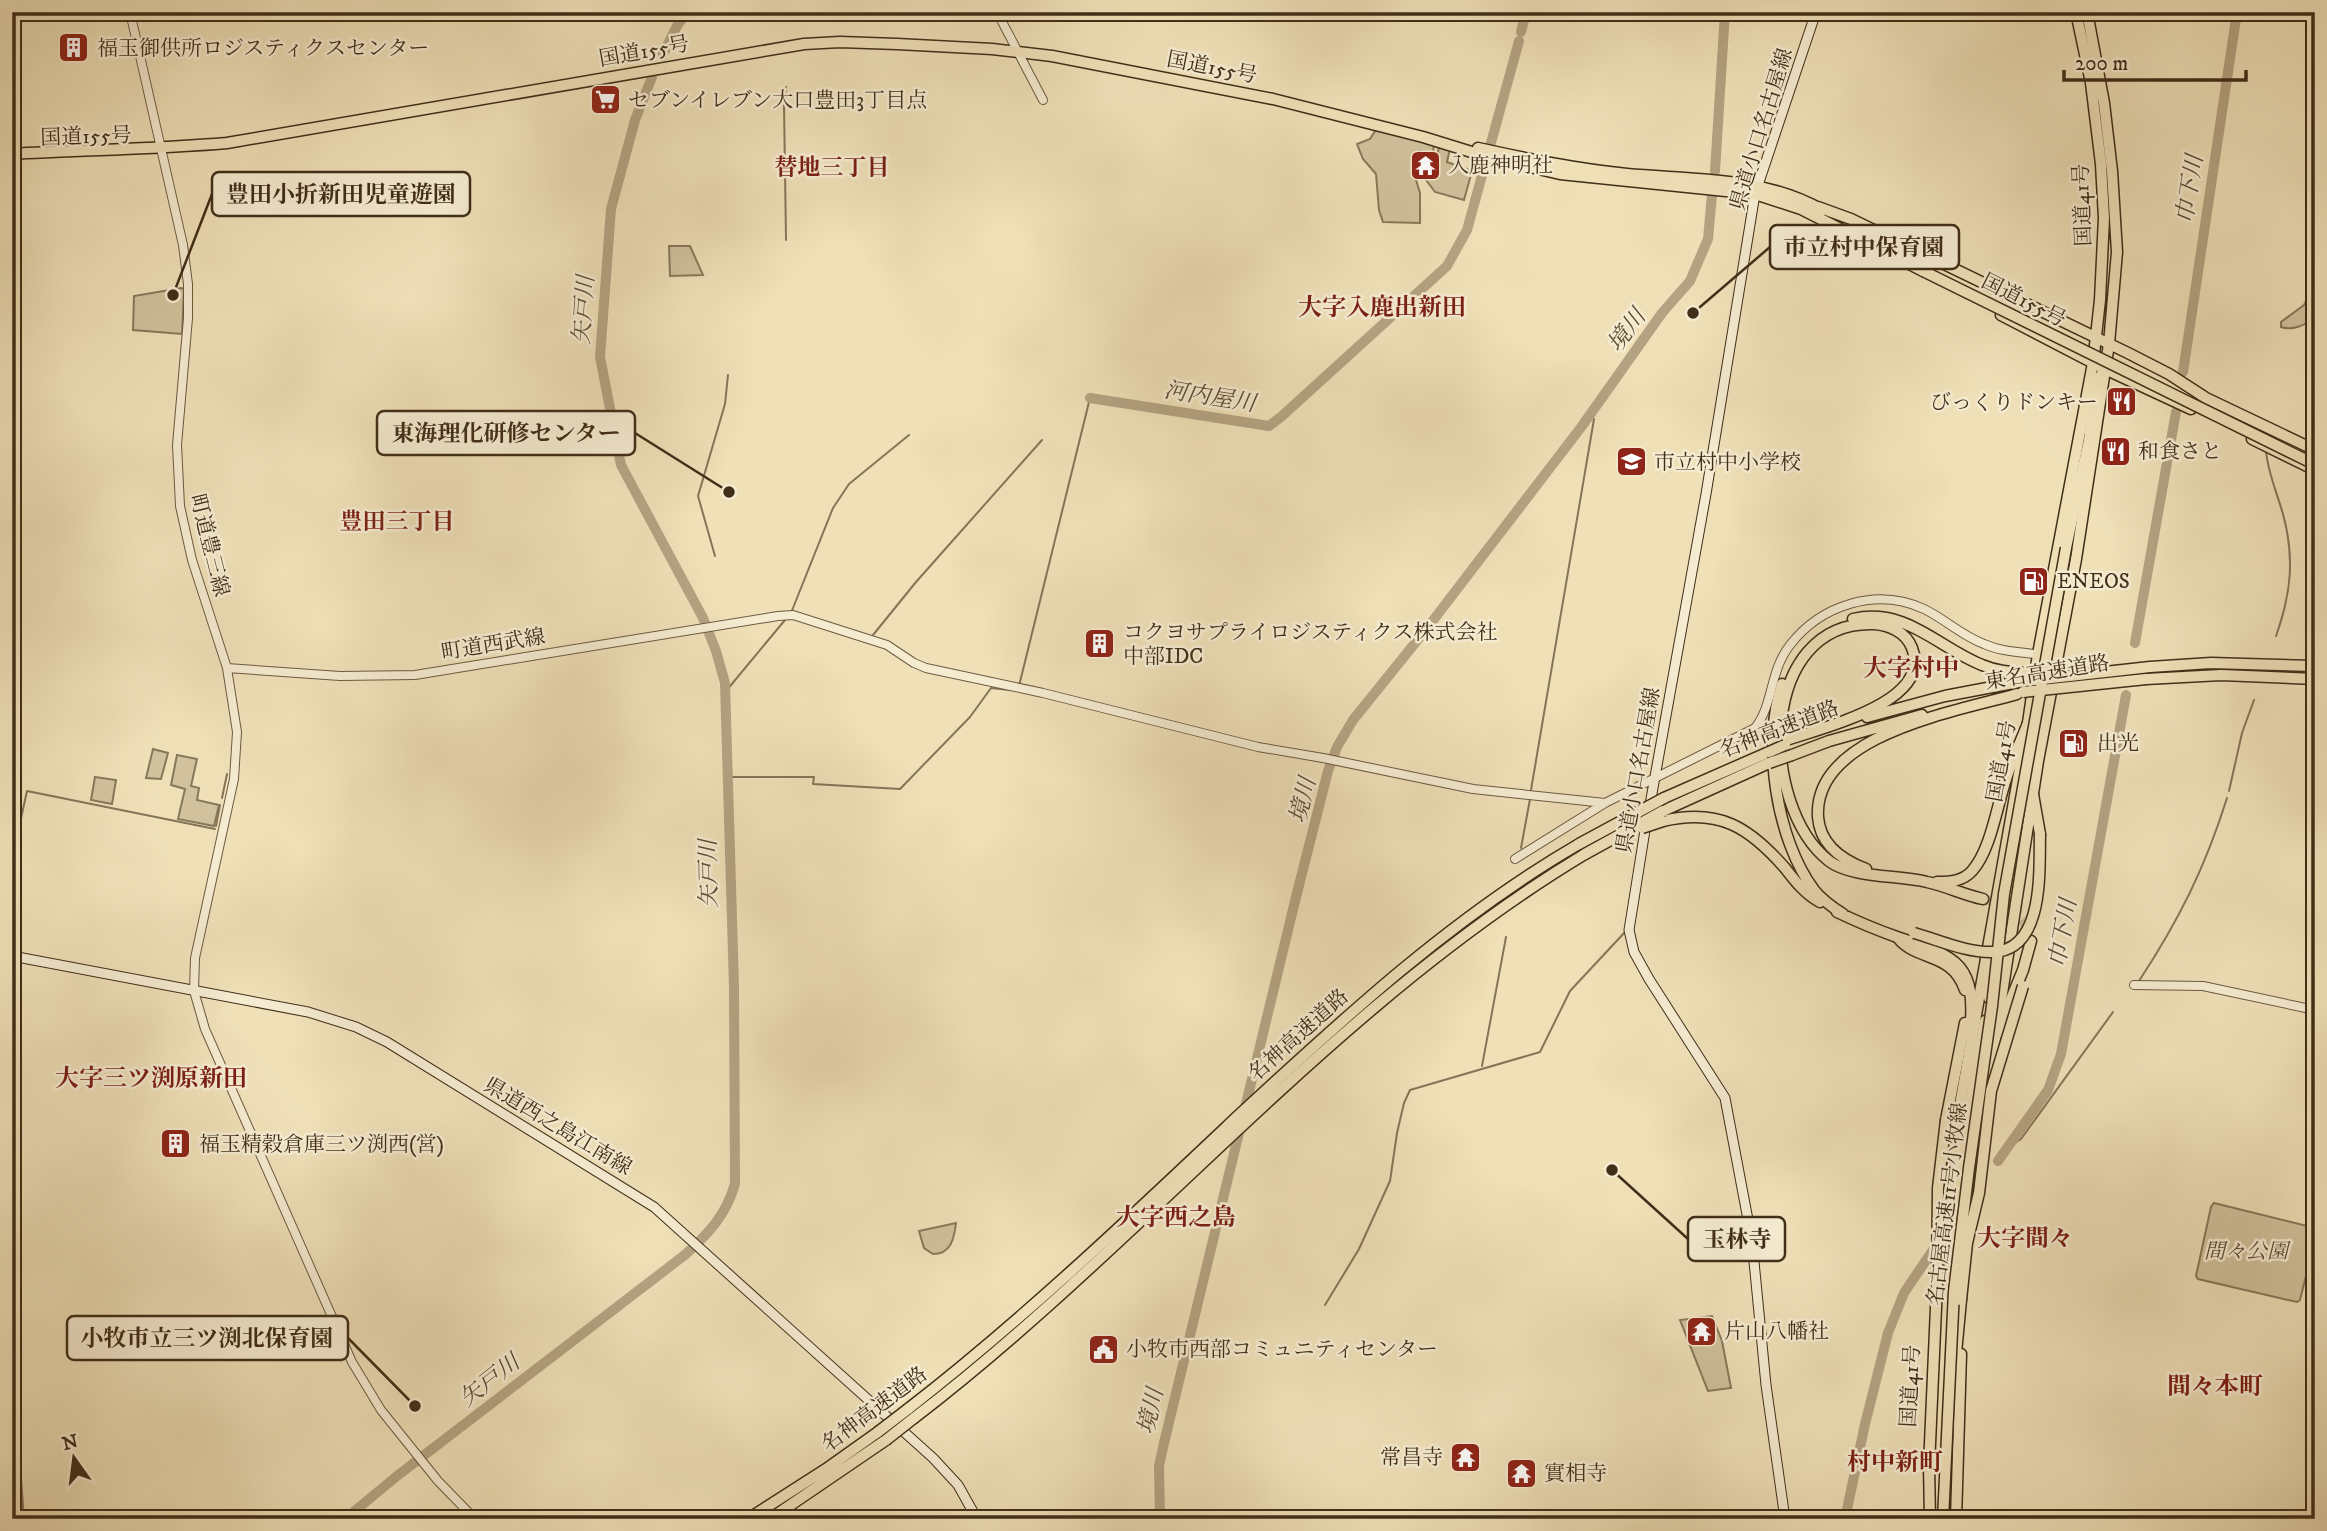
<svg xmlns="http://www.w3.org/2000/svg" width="2327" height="1531" viewBox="0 0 2327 1531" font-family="'IM FELL DW Pica','Noto Serif JP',serif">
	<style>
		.green { fill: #d1c29d; stroke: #88785a; stroke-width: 2 }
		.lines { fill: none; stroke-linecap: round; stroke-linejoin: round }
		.stream { stroke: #867458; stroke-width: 2 }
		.river { stroke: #b4a382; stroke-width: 10 }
		.motorway-tunnel { stroke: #ccbc98; stroke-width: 10; stroke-dasharray: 10 5; stroke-linecap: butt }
		.tertiary-casing { stroke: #6c5a40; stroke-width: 10 }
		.secondary-casing { stroke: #402e18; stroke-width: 11 }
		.trunk-casing { stroke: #402e18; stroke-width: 13 }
		.motorway-casing { stroke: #402e18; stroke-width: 13 }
		.tertiary { stroke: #f5ebd1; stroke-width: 8 }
		.secondary { stroke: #f5ebd1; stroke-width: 9 }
		.trunk { stroke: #efe0b8; stroke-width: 10 }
		.motorway { stroke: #efe0b8; stroke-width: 10 }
		.trunk-bridge-casing { stroke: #402e18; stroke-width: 13; stroke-linecap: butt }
		.motorway-bridge-casing { stroke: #402e18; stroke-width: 13; stroke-linecap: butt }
		.trunk-bridge { stroke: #efe0b8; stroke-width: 10 }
		.motorway-bridge { stroke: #efe0b8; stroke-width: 10 }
		.labels { text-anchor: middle; stroke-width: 5; stroke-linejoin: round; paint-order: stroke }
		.poi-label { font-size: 21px; fill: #402e18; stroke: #f5ebd1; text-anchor: start }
		.street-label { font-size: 21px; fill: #402e18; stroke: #f5ebd1 }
		.park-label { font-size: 21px; font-style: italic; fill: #5d4c33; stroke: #f5ebd1 }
		.neighbourhood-label { font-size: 23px; font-weight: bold; fill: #7a1f14; stroke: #f5ebd1 }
		.water-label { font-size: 23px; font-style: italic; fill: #5d4b32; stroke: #f5ebd1 }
		.quarter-label { font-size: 24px; font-weight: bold; fill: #7a1f14; stroke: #f5ebd1 }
		.leader { fill: none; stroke: #402e18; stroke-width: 2.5 }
		.callout-dot { fill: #402e18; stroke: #f5ebd1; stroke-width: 2.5 }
		.callout { fill: #f5ebd1; stroke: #402e18; stroke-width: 2.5 }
		.callout-label { font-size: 23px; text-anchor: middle; font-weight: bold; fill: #402e18 }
	</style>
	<rect width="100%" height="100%" fill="#efe0b8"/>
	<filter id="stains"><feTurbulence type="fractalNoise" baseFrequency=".00286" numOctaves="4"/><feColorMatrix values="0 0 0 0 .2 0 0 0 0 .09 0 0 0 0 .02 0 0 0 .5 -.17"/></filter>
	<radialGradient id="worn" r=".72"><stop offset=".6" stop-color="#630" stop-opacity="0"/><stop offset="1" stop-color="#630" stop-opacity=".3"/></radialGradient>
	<path class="green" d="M1377,128L1434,143L1433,153L1419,151L1417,160L1412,167L1420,193V223L1383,222L1379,210L1376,174L1363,159L1357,144L1370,139Z
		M1439,145L1450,148L1447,162L1472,171L1464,200L1435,192L1426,180L1435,176Z
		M669,246H690L703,275L670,276Z
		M2315,284L2314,319C2304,325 2293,331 2281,327V322L2304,305Z
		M181,288L184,289L182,334L133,330L134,296Z
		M153,749L168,753L161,779L146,778Z
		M177,755L197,759L191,786L199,788L197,800L219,805L214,826L178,819L185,789L171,785Z
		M95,777L116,780L112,804L91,800Z
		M2214,1203L2315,1228V1240L2300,1300L2297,1302L2198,1279L2196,1276L2211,1207Z
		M956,1223C954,1239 951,1254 933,1254L924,1248L919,1231Z
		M1712,1316L1722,1341L1731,1388L1708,1391L1680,1320Z"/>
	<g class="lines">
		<path class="stream" d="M786,87L784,105L786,240
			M2266,451C2268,473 2277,493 2283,514C2295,558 2291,594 2276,636
			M715,556L698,496L725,404L728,375
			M791,613L833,508L849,484L909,435
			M873,635L916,582L1042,440
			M1019,686L1090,398
			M726,691L785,620
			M727,777H814L813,784L900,789L970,717L991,688L1010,690
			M12,788L20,790
			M1531,790L1594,419
			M2229,791L2242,733L2254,700
			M222,798L227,774
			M216,826L220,805
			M1521,848L1530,799
			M13,855L27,791L215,829
			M2139,981C2179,920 2205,868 2227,798
			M1482,1066L1506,937
			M2007,1148L2021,1139L2113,1012
			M1325,1305L1359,1249L1390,1181L1397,1133L1404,1103L1410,1090L1540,1052L1570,991L1625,932
			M12,1354L19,1459
			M20,1465L24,1519"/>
		<path class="river" d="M1521,32L1526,12
			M662,56L678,24L688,12
			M1715,171L1725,12
			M2183,372L2237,12
			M1090,398L1269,426L1282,416L1447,266L1467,230L1519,41
			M2135,643L2176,412
			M1998,1161L2048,1090L2061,1054L2126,695
			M345,1519L397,1476L686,1254C709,1233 726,1215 735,1184L734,987L725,683L716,651L703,618L621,465L600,357L611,209L635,120L652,77
			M1160,1519L1159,1466L1164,1443L1296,897L1328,771L1337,747L1353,720L1428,627L1582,426L1662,313L1690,281L1708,239L1712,195
			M1845,1519L1865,1424L1888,1333L1904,1293L1933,1250"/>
		<path class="motorway-tunnel" d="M1983,899C2007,905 2022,910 2029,935"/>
		<defs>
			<path id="tertiary" d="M130,12L183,245L188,284V318L177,445L180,506L192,560L227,668L237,732L234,779L195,958L194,991L205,1029L352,1362L381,1410L438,1481L475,1519
				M997,12L1043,100
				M227,668L340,676L415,675L778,616L793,615L887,645L914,663L926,668L1043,693L1258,747L1323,758L1473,789L1605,803
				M1515,859L1605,803L1755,728C1774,704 1769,672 1790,645C1821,605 1876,587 1924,609C1945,619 1962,636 1984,644C2002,652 2022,652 2042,655
				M2134,985L2203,986L2315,1010"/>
			<path id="secondary" d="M1649,810L1706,494L1755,194L1816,12
				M1646,824L1629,930L1634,952L1649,979L1725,1098L1752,1241L1766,1385L1785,1519
				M12,956L308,1012L356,1027L387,1042L654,1207L933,1458L958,1485L977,1519"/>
			<path id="trunk" d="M1478,148C1528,159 1576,169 1627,174C1692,180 1763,176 1822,210
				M12,154C84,150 156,149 227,143L804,44L840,42L897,44L992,49L1052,56L1273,99L1423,137L1491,158L1560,174L1755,194L1801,209L1923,271
				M1818,207L1851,219L2128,353L2169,374L2206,398L2315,450
				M2001,315L2105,369L2191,409
				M2252,439L2315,470
				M1986,1097L2038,761L2076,559L2109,344L2117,252L2112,171L2104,103L2087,12
				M1940,1250L1949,1196L1958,1116L2028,723L2038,654L2093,363L2100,300L2104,218L2101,164L2091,83L2076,12
				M1956,1519L1961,1354
				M2299,1519L2315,1511"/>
			<path id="motorway" d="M2066,548L2089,440L2096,383L2105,369
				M1853,619C1906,607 1937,647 1982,665C1996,671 2010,672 2025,673
				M2150,667L2211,663L2315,666
				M2146,679L2221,675L2315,679
				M1782,684C1762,744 1776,839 1814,890C1822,900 1832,907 1843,914
				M1867,717L1945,696L2024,681
				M1784,741C1819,728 1934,703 1912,648C1906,632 1889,625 1874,624C1758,620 1758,805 1829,861C1851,878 1899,875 1927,882C1946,886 1964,895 1983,899
				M1792,755L1829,741L1922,715
				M2033,794L2040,834
				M1664,798L1769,752
				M1663,811L1769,763
				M1663,821C1719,808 1749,827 1785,868C1795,881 1805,894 1820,902
				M1866,869C1842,860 1820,845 1818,817C1813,734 1959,711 2017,694
				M1937,882C1951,882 1963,881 1972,871C1991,850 1997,805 2006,779C2012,760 2021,741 2028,723
				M1837,912C1856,921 1877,930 1897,937C1958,957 1977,963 1970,1034L1973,1038
				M1898,938C1917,962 1952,951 1965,990
				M1986,956L1989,998
				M1993,1043L2023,970L2031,941
				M1946,1120L1965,1023
				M1953,1385L1961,1300
				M908,1409C1025,1318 1132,1216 1240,1114C1346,1016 1453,917 1579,844
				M914,1418C1146,1240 1332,1006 1585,854
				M748,1519L826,1469L878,1432
				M770,1519L886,1440
				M1935,1519C1940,1353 1952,1184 1985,1021"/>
		</defs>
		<use href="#tertiary" class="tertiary-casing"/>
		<use href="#secondary" class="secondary-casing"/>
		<use href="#trunk" class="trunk-casing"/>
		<use href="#motorway" class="motorway-casing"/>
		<use href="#tertiary" class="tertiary"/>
		<use href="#secondary" class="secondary"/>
		<use href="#trunk" class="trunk"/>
		<use href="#motorway" class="motorway"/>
		<defs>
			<path id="trunk-bridge" d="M1923,271L2310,462"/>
			<path id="motorway-bridge" d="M2024,681L2150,667
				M2023,692L2146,679
				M1769,752L1785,745
				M1769,763L1792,755
				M1642,828L1663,821
				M1579,844L1664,798
				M1585,854L1663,811
				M1914,933C1939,940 1967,953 1993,952C2045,950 2039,870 2040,834
				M1961,1300L1967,1243L1979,1193L1991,1091L2023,986
				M878,1432L908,1409
				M886,1440L914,1418
				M1930,1519L1929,1466L1937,1285L1938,1188L1946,1120
				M1943,1519L1954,1291L1969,1168L1992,1006L2004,894L2066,548"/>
		</defs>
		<use href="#trunk-bridge" class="trunk-bridge-casing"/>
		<use href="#motorway-bridge" class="motorway-bridge-casing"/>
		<use href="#trunk-bridge" class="trunk-bridge"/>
		<use href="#motorway-bridge" class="motorway-bridge"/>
	</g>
	<defs>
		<symbol id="building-square" viewBox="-11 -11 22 22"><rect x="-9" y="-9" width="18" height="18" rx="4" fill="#8f2418" stroke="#f5ebd1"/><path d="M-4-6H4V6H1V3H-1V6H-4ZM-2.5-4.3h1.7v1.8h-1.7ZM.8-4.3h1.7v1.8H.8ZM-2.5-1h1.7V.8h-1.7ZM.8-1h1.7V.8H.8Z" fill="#fff"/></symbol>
		<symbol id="supermarket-square" viewBox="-11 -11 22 22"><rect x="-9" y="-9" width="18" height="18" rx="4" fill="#8f2418" stroke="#f5ebd1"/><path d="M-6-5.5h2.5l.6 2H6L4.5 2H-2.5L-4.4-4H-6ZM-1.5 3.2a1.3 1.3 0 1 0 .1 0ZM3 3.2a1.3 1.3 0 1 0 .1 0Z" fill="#fff"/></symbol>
		<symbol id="temple-square" viewBox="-11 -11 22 22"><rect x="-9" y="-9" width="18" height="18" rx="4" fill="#8f2418" stroke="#f5ebd1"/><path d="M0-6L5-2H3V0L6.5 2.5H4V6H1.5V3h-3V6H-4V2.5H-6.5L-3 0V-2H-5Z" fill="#fff"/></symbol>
		<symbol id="restaurant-square" viewBox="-11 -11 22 22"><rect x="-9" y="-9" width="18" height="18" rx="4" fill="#8f2418" stroke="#f5ebd1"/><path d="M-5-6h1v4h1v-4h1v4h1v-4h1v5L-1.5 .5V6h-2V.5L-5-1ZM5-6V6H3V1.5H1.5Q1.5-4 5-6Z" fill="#fff"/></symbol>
		<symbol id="school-square" viewBox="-11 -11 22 22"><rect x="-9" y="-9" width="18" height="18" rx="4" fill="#8f2418" stroke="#f5ebd1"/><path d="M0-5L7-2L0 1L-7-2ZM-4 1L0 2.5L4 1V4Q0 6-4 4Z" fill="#fff"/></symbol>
		<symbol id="fuel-square" viewBox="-11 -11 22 22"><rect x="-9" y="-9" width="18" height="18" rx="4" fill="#8f2418" stroke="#f5ebd1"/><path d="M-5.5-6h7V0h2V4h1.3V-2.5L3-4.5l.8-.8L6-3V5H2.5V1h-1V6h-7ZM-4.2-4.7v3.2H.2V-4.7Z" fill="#fff"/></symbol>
		<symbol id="civic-square" viewBox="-11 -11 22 22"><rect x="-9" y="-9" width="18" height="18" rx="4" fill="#8f2418" stroke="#f5ebd1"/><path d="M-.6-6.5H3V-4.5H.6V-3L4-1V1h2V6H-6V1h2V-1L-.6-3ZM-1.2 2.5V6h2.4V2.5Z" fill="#fff"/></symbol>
	</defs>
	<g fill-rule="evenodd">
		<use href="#building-square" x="56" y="30" width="35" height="35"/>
		<use href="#supermarket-square" x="588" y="82" width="35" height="35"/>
		<use href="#temple-square" x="1408" y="148" width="35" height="35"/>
		<use href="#restaurant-square" x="2104" y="384" width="35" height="35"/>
		<use href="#restaurant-square" x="2098" y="434" width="35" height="35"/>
		<use href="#school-square" x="1614" y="444" width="35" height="35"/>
		<use href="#fuel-square" x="2016" y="564" width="35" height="35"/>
		<use href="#building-square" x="1082" y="626" width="35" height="35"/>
		<use href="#fuel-square" x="2056" y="726" width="35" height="35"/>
		<use href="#building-square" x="158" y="1126" width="35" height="35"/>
		<use href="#temple-square" x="1684" y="1314" width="35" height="35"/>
		<use href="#civic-square" x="1086" y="1332" width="35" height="35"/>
		<use href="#temple-square" x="1448" y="1440" width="35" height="35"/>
		<use href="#temple-square" x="1504" y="1456" width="35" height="35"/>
	</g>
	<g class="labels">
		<g class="poi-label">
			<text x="97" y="55">福玉御供所ロジスティクスセンター</text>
			<text x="628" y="107">セブンイレブン大口豊田3丁目点</text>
			<text x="1448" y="172">入鹿神明社</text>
			<text x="2098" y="409" text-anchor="end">びっくりドンキー</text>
			<text x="2138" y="458">和食さと</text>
			<text x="1654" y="469">市立村中小学校</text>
			<text x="2057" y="588">ENEOS</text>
			<text x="1123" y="639">コクヨサプライロジスティクス株式会社<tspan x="1123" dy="24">中部IDC</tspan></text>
			<text x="2097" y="750">出光</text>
			<text x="199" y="1151">福玉精穀倉庫三ツ渕西(営)</text>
			<text x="1724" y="1338">片山八幡社</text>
			<text x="1126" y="1356">小牧市西部コミュニティセンター</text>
			<text x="1443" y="1464" text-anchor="end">常昌寺</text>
			<text x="1544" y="1480">實相寺</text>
		</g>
		<g class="street-label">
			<text transform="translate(644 51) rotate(-10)" y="7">国道155号</text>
			<text transform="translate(1212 67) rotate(11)" y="7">国道155号</text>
			<text transform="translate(1761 129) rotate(-73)" y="7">県道小口名古屋線</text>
			<text transform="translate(86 136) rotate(-2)" y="7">国道155号</text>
			<text transform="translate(2082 205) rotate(-92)" y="7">国道41号</text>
			<text transform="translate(2024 300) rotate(27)" y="7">国道155号</text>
			<text transform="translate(210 545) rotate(76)" y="7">町道豊三線</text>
			<text transform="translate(493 644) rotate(-9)" y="7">町道西武線</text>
			<text transform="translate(2047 672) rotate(-9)" y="7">東名高速道路</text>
			<text transform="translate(1779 729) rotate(-21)" y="7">名神高速道路</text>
			<text transform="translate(2001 761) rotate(-80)" y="7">国道41号</text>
			<text transform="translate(1638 770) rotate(-80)" y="7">県道小口名古屋線</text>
			<text transform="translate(1298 1035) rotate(-42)" y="7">名神高速道路</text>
			<text transform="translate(558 1126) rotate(31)" y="7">県道西之島江南線</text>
			<text transform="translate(1947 1204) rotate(-83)" y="7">名古屋高速11号小牧線</text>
			<text transform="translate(1910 1386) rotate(-87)" y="7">国道41号</text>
			<text transform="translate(874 1409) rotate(-37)" y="7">名神高速道路</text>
		</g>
		<g class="park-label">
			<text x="2246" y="1258">間々公園</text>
		</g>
		<g class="neighbourhood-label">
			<text x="832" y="175">替地三丁目</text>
			<text x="397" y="529">豊田三丁目</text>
		</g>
		<g class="water-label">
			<text transform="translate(2189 189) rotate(-81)" y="8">巾下川</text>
			<text transform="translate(583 310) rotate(-86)" y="8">矢戸川</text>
			<text transform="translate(1626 330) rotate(-53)" y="8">境川</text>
			<text transform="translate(1210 396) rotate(9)" y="8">河内屋川</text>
			<text transform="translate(1302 800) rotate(-76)" y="8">境川</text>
			<text transform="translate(708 874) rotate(-91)" y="8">矢戸川</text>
			<text transform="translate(2062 933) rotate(-80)" y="8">巾下川</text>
			<text transform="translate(489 1380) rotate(-38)" y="8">矢戸川</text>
			<text transform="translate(1150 1411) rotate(-77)" y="8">境川</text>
		</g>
		<g class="quarter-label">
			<text x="1382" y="315">大字入鹿出新田</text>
			<text x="1911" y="676">大字村中</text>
			<text x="151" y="1086">大字三ツ渕原新田</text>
			<text x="1176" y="1225">大字西之島</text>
			<text x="2025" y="1246">大字間々</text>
			<text x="2215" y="1394">間々本町</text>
			<text x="1895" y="1470">村中新町</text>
		</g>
	</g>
	<path class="leader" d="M173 295L212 194M1693 313L1770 247M729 492L635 433M1612 1170L1688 1239M415 1406L348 1338"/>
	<g class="callout-dot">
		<circle cx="173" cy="295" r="7"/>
		<circle cx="1693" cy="313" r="7"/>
		<circle cx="729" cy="492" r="7"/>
		<circle cx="1612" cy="1170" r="7"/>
		<circle cx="415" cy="1406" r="7"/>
	</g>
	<g class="callout">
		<rect x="212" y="172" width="258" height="44" rx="7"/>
		<rect x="1770" y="225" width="189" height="44" rx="7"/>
		<rect x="377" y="411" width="258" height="44" rx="7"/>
		<rect x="1688" y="1217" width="97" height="44" rx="7"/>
		<rect x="67" y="1316" width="281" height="44" rx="7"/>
	</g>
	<g class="callout-label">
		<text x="341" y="202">豊田小折新田児童遊園</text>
		<text x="1864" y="255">市立村中保育園</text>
		<text x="506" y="441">東海理化研修センター</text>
		<text x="1737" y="1247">玉林寺</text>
		<text x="207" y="1346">小牧市立三ツ渕北保育園</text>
	</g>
	<rect width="2327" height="1531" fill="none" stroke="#efe0b8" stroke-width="42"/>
	<rect x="14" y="14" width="2299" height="1503" fill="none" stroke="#402e18" stroke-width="3.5"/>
	<rect x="21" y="21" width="2285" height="1489" fill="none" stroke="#402e18" stroke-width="2"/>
	<g transform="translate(74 1458) rotate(346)" stroke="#f5ebd1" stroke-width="5" paint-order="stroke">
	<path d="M0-5L12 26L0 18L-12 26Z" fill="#402e18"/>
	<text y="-10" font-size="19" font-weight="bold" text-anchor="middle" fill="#402e18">N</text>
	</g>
	<path d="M2064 70v10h182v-10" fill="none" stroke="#402e18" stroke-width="3.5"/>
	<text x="2075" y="70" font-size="21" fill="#402e18" stroke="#f5ebd1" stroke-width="5" paint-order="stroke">200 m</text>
	<rect width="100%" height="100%" filter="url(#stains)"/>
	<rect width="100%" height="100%" fill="url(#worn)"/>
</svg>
